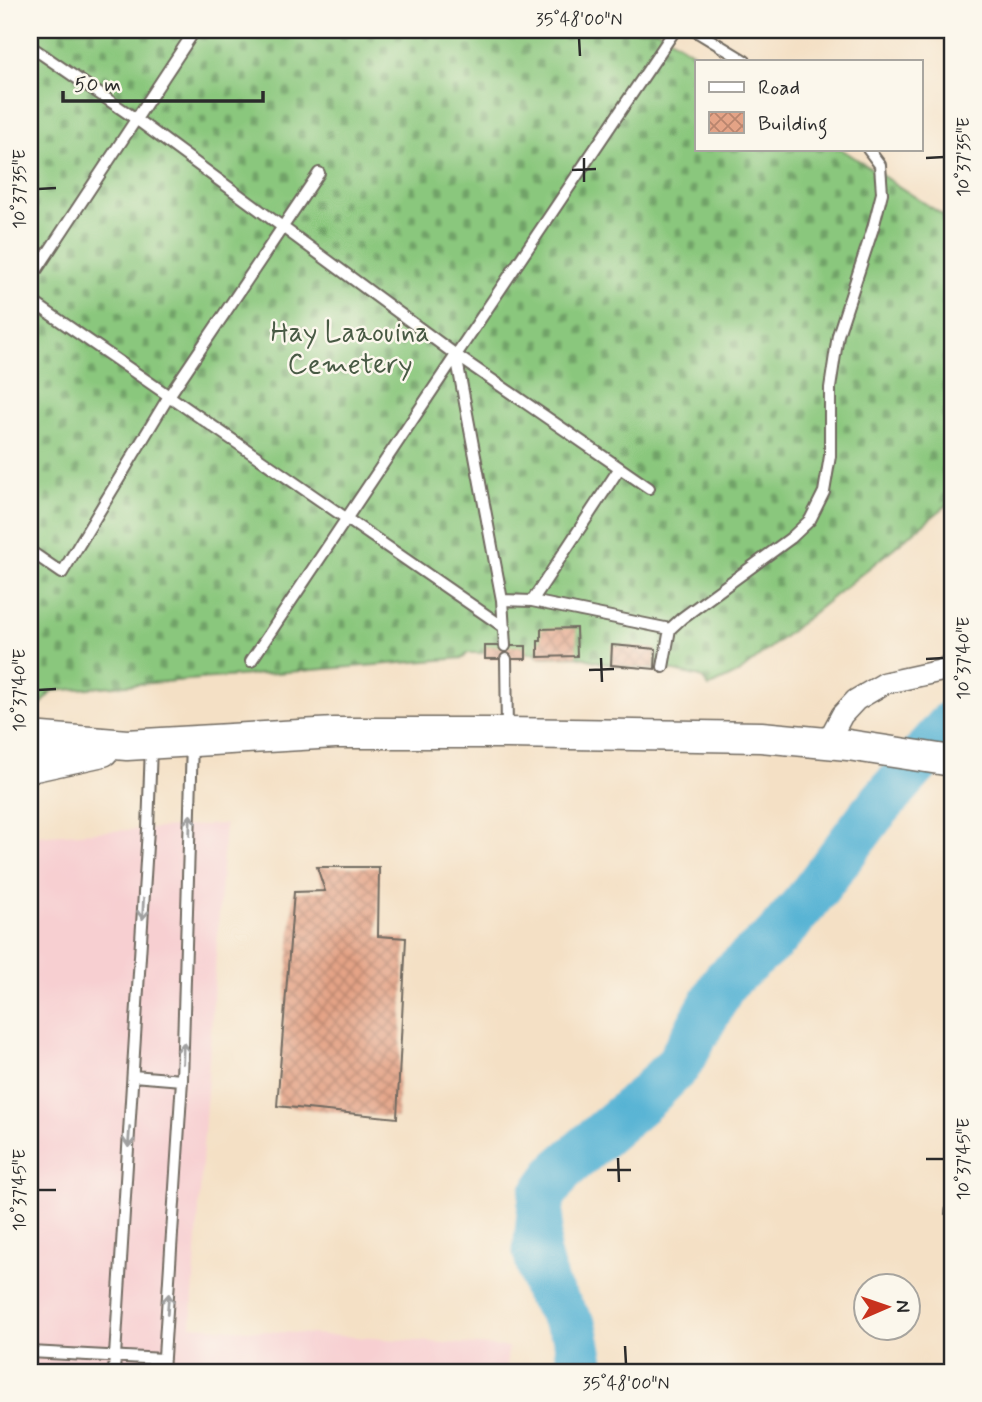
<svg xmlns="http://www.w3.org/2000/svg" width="982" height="1402" viewBox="0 0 982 1402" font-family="Mynerve,sans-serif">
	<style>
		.built { fill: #f7cfd1 }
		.cemetery { fill: url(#cemetery-stones); stroke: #5a7954; stroke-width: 2 }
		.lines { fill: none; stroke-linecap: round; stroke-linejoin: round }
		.river { stroke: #56b3d4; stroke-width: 47 }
		.building { fill: url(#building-cross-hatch) }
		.service-casing { stroke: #716a61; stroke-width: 14 }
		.minor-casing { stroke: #716a61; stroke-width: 24 }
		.secondary-casing { stroke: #716a61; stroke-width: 33 }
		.service { stroke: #fff; stroke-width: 10 }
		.minor { stroke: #fff; stroke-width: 21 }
		.secondary { stroke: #fff; stroke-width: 30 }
		.oneway { stroke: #a0a0a0 }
		.ticks { fill: none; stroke: #2b2b2b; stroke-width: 2.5 }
		.labels { text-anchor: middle; stroke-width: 5; stroke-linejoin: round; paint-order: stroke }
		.park-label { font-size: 28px; fill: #485a44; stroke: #fbf7ec }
		.neatline { fill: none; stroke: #2b2b2b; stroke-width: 2.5 }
		.ticks-label { font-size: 18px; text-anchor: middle; fill: #2b2b2b }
	</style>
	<defs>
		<pattern id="cemetery-stones" width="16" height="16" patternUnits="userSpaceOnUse" patternTransform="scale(1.75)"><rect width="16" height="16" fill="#8ac77d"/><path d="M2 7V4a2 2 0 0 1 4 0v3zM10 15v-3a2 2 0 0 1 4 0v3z" fill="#71a267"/></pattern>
		<pattern id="building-cross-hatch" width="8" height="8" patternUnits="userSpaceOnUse" patternTransform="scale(1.75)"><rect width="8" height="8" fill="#e4a386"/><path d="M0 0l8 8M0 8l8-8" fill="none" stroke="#b9856e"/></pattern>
	</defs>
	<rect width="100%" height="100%" fill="#fbf7ec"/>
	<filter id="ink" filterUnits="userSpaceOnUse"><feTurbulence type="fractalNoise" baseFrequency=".0143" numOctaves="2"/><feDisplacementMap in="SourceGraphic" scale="14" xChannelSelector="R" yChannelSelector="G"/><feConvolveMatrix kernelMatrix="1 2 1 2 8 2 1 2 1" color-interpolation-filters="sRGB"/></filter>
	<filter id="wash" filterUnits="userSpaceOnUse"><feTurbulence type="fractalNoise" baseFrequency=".00686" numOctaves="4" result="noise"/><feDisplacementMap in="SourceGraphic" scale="28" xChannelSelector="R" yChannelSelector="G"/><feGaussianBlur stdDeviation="1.57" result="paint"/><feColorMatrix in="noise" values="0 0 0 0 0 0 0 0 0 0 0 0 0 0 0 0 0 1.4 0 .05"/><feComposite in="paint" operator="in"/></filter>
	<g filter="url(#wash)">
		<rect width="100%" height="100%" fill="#f4e0c5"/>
		<path class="built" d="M225,824L191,1326L508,1347L506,1372H30V836Z"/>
		<path class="cemetery" d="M30,30H657L706,61H697V149H841L952,221V501L740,672L709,687L701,677L674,671L611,665L577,656L538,657L537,653H468L463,658L52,691L33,715H30Z"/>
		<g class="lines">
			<path class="river" d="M583,1372L575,1331L546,1288L536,1251L542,1196L560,1171L647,1096L678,1065L725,981L775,938L806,902L872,814L952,723"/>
		</g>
		<g id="blocks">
			<path class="building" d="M576,628L577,656L538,657V641H541V629Z
				M612,645L656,649L655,669L611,665Z
				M485,646H526V659H485Z
				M317,867H379L378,936L406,938L397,1118L277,1106L294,892L325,891Z
				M951,1171H952V1215L945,1214Z"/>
		</g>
	</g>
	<g filter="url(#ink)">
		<use href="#blocks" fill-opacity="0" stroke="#716a61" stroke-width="2"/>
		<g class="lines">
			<defs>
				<path id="service" d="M694,30L745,61
					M30,46L136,119L456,355L649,488
					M30,280L195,30
					M30,300L505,628
					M30,551L62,573L169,396L319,173
					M502,600L532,601L670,629
					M532,601L619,469
					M505,646L502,600L456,355L675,30
					M506,659L507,730
					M251,661L456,355
					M663,667L670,629L682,618L791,538L810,520L824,492L830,456V388L838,335L873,228L882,193L880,165L868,149
					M133,1076L182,1080
					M30,1352L164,1359
					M114,1372L148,829L151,746
					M163,1372L182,1080L192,742"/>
				<path id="minor" d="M827,743L842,715L856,700L885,683L940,671L952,664"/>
				<path id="secondary" d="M30,737L127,745L335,733H507L761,737L848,745L952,761
					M30,767L103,751"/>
			</defs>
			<use href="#service" class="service-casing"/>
			<use href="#minor" class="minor-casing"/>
			<use href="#secondary" class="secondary-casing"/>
			<use href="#service" class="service"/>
			<use href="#minor" class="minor"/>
			<use href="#secondary" class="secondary"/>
		</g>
		<defs><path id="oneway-shaft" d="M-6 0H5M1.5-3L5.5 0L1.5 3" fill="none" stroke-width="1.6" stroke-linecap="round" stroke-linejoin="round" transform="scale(1.75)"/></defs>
		<g class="oneway">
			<use href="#oneway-shaft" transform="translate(190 825) rotate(-88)"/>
			<use href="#oneway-shaft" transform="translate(143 909) rotate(93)"/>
			<use href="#oneway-shaft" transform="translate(183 1053) rotate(-88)"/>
			<use href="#oneway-shaft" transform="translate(129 1137) rotate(94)"/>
			<use href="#oneway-shaft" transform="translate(168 1304) rotate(-86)"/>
		</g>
	</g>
	<path class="ticks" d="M579,38L580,56M584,158V182M926,158L944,157M572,170L596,169M38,189L56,188M601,658L602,682M926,659L944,658M589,670L614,669M38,690L56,689M618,1158L619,1182M926,1159H944M607,1170H631M38,1190H56M625,1346L626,1364"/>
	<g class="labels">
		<g class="park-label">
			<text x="350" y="341">Hay Laaouina<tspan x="350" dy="32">Cemetery</tspan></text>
		</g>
	</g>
	<rect width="982" height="1402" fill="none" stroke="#fbf7ec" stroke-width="77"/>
	<rect x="695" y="60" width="228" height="91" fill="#fbf7ec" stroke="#a8a59f" stroke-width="2"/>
	<rect x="709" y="82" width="35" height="10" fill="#ffffff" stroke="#a8a59f" stroke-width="2"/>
	<text x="758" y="94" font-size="21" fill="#2b2b2b">Road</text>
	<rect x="709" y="112" width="35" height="21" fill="url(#building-cross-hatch)" stroke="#a8a59f" stroke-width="2"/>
	<text x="758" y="130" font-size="21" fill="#2b2b2b">Building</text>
	<g transform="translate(887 1307) rotate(88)"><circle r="33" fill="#fbf7ec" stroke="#a8a59f" stroke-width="2"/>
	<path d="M0-5L12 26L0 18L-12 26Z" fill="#c8321e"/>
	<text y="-10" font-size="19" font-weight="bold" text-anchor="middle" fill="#2b2b2b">N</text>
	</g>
	<path d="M63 91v10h200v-10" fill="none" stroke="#2b2b2b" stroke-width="3.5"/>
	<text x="74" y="91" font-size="21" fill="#2b2b2b" stroke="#fbf7ec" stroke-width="5" paint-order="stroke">50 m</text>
	<rect x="38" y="38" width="906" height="1326" class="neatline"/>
	<g class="ticks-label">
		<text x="579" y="25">35°48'00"N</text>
		<text transform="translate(963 157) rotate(-90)" y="6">10°37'35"E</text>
		<text transform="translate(19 189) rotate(-90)" y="6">10°37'35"E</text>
		<text transform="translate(963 658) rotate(-90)" y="6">10°37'40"E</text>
		<text transform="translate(19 690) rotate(-90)" y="6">10°37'40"E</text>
		<text transform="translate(963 1159) rotate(-90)" y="6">10°37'45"E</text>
		<text transform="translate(19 1190) rotate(-90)" y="6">10°37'45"E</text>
		<text x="626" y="1389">35°48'00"N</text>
	</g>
</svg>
